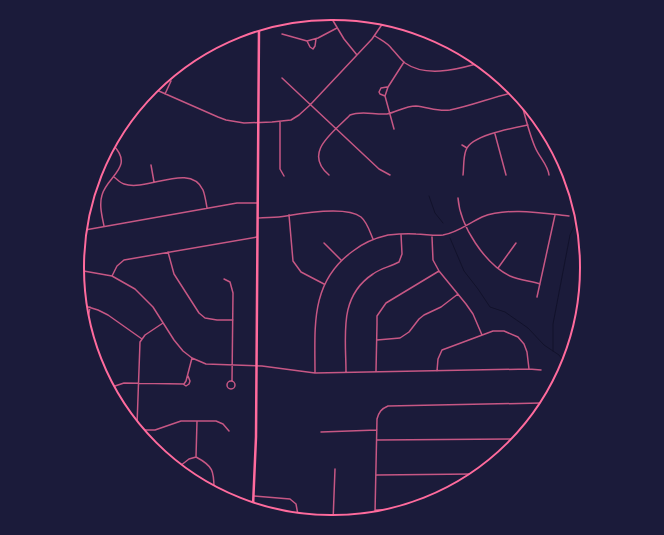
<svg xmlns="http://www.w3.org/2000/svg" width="664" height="535" viewBox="0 0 664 535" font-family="Commissioner,sans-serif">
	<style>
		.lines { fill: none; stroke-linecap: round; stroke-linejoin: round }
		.stream { stroke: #12122b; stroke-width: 1 }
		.minor { stroke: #c65784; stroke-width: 1.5 }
		.secondary { stroke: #ff6b9d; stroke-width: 2.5 }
		.rim { fill: none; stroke: #ff6b9d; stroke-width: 2 }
	</style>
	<rect width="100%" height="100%" fill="#1b1b3a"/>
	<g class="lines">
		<path class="stream" d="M429,196L435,213L443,223
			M450,238L464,271L478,289L490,307L505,312L528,328L544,345L559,355L564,362L567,364
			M553,351V324L570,235L577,220"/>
		<path class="minor" d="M329,14L344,39L357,55
			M282,34L307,41L318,38L337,28
			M375,36C381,40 388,43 392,49C396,53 400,59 405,63C425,77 455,70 476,64
			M307,41L310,47L313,49L315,46L316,39
			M282,78L379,169L390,175
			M152,88L218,117L226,120L244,123L272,122L291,120L299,115L310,105L372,39L383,23
			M165,94L171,81
			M385,96L380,94L379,92L381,88L387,87
			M521,101C525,116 529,133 535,147C539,157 548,165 549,175
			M280,122V169L284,176
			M394,129L385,96L388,87L404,62
			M495,134L506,175
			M462,145L467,148
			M151,165L154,182
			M329,175C302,152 334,132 350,115C362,110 374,115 387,114C397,112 405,106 416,106C428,107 438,112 450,110C471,106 493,97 515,92
			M463,175C464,167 463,158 466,150C471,135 513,128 528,125
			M114,177C117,179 120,183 124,184C147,192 190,162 203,190C205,195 206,202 207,208
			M458,198C460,226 485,264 510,276C519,280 530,281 540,284
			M289,215L293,261L301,272L324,284
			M258,218C267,217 276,218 286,216C303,213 347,206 361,217C367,222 370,232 373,239
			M104,226C102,216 99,205 102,195C107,176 135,167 113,145
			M85,230L237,203H258
			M432,237L433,260L439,271L466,304L473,314L482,335
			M324,243L341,260
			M168,252L174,274L199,313L205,318L217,320H233
			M498,268L516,243
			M78,270L112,276L135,289L153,307L174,340L183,351L192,358L206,364L262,366L315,373L529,369L541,370
			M112,276L117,266L124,260L257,237
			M224,279L230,282L233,293L232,381
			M537,297L555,215
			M85,306L98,310L108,315L142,339
			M88,319L90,307
			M377,340L400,338L409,332L419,319L424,315L441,307L458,294
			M94,352L98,353
			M376,371L377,324V316L386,303L439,271
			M437,371L438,359L442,350L493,331H504L518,337L524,344L527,352L529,369
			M346,372C346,336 338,297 373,274C381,268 390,267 399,262L402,254L401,234
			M315,373C315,326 310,282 353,251C363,243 375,238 388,235C397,234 407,233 416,234C425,234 434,236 443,235C457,233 469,223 482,217C507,207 542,213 569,216
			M227 385a4 4 0 1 1 8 0a4 4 0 1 1-8 0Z
			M183,384L186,386L189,384L190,381L188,376
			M112,387L124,383L184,384L186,381L192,358
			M137,425L140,342L145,335L163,323
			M140,430H155L181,421H216L223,424L229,431
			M321,432L377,430
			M377,440L517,439
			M196,457C213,466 214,471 214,489
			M180,466L189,459L196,457L197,421
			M377,475L473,474
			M254,496L290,499L296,504L298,515
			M375,510H393
			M375,513L377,419C379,412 381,409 388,406L541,403
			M333,522L335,469"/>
		<path class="secondary" d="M253,506L256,437L259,28"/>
	</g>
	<path d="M0 0H664V535H0ZM331 20H333A247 247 0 0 1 580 267V268A247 247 0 0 1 333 515H331A247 247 0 0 1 84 268V267A247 247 0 0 1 331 20Z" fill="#1b1b3a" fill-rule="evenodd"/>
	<path class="rim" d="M331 20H333A247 247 0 0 1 580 267V268A247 247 0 0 1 333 515H331A247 247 0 0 1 84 268V267A247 247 0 0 1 331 20Z"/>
</svg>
